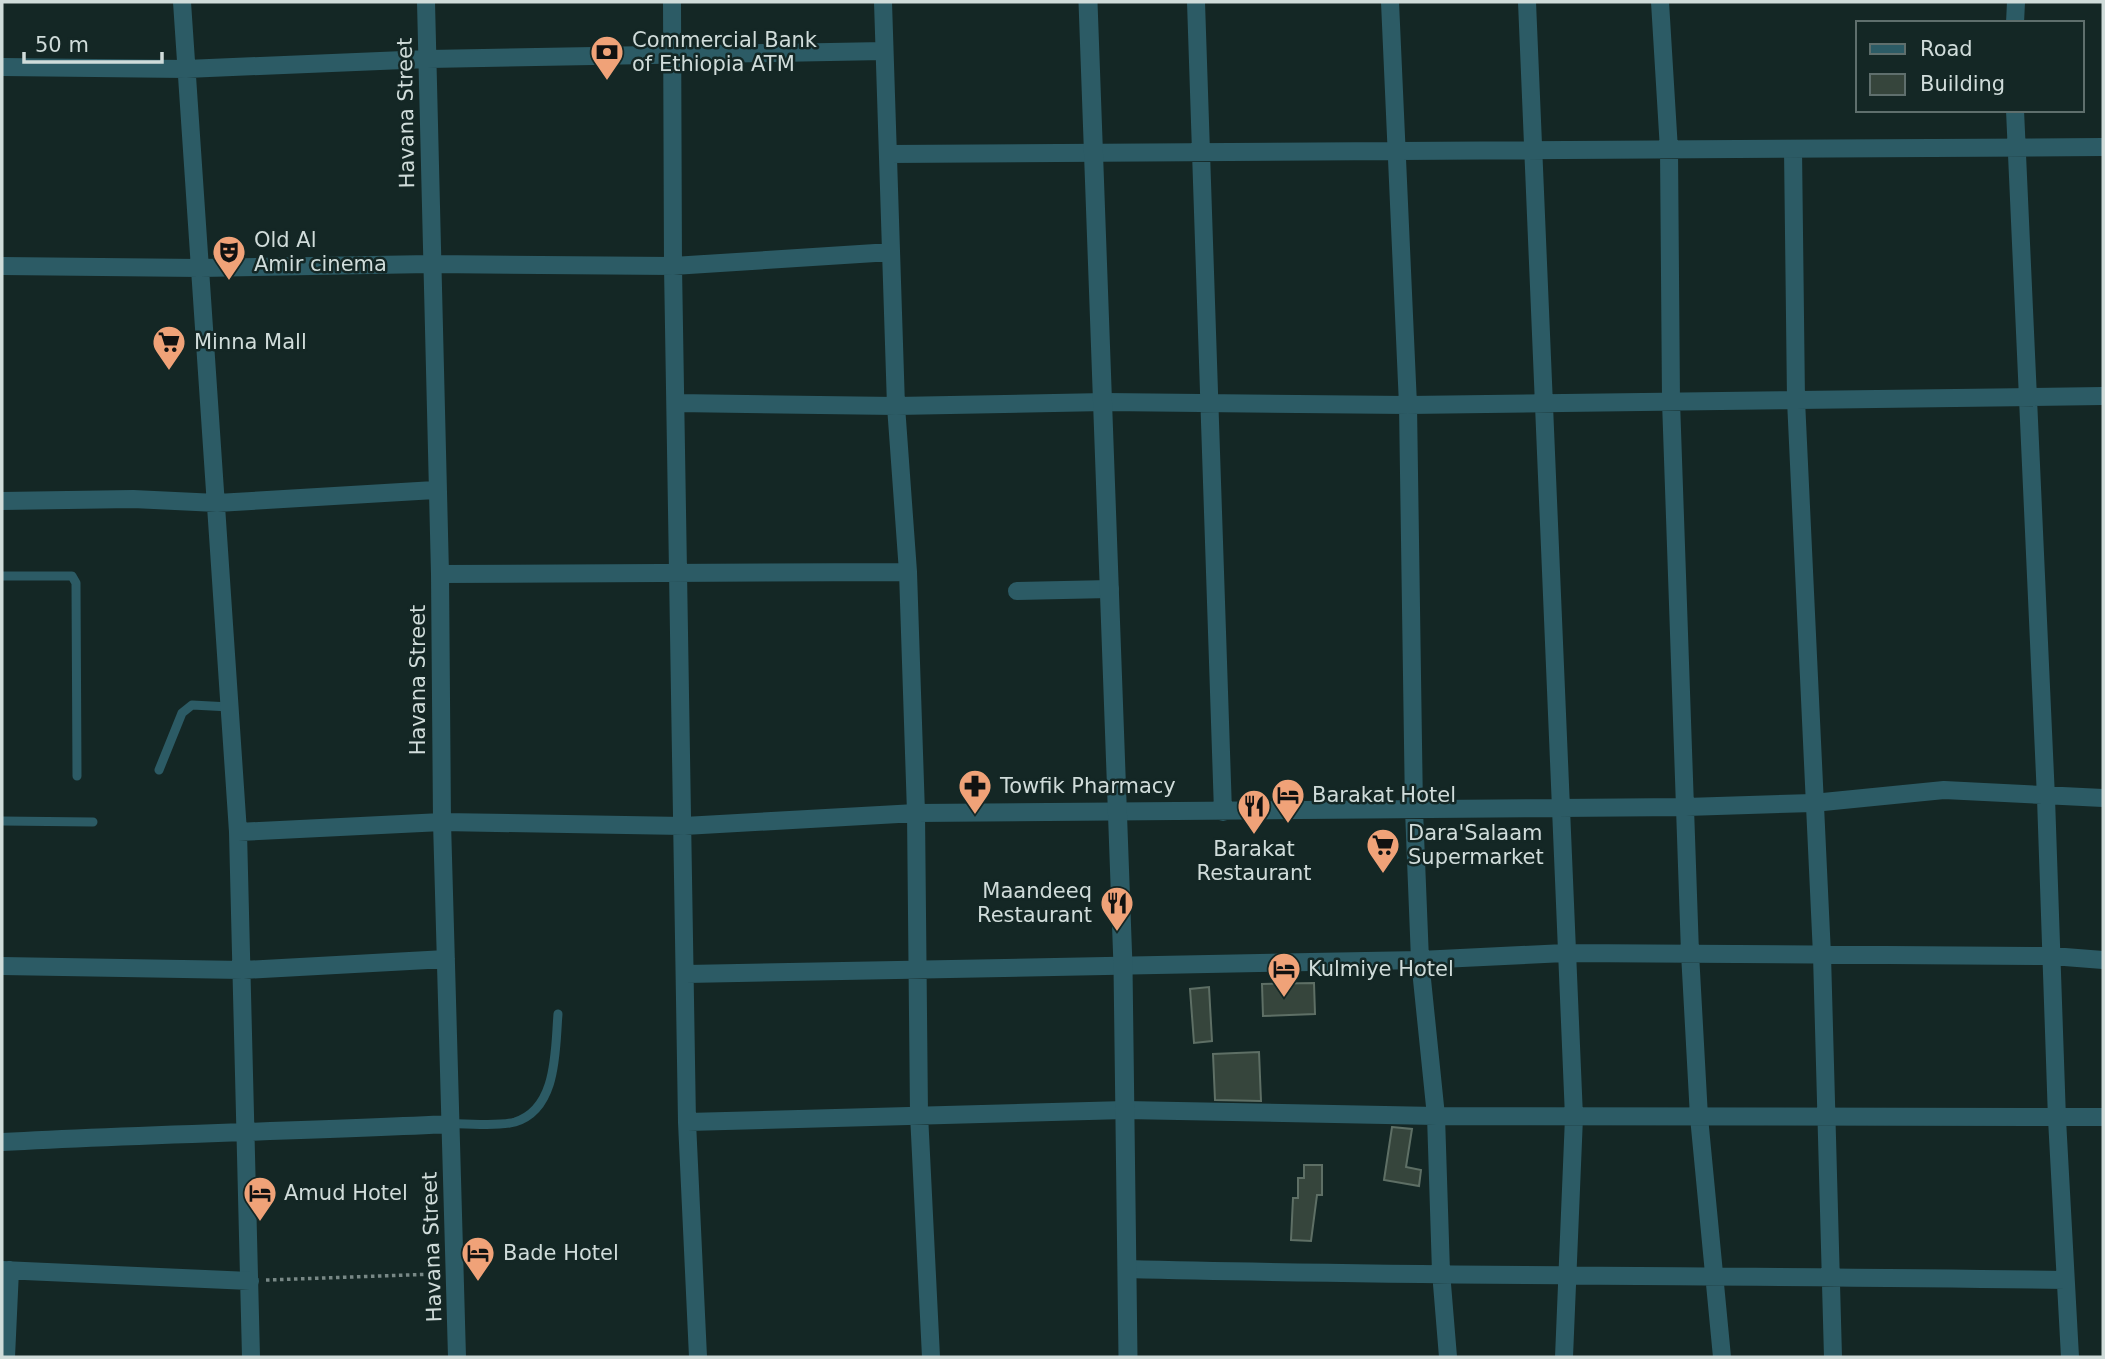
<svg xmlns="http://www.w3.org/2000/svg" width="2105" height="1359" viewBox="0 0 2105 1359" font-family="'DejaVu Sans',sans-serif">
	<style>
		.building { fill: #36453c; stroke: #5e6f65; stroke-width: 2 }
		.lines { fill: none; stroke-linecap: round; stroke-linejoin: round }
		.path { stroke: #788886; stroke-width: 3.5; stroke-dasharray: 3.5 3.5; stroke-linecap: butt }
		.service { stroke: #2c5b65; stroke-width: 9 }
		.minor { stroke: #2c5b65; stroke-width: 18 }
		.tertiary { stroke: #2c5b65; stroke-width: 19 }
		.labels { text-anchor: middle; stroke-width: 5; stroke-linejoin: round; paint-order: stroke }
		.poi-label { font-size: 21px; fill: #d0dcda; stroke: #142725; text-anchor: start }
		.street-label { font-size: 21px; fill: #d0dcda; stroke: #142725 }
	</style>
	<rect width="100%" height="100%" fill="#142725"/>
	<path class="building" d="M1314,983L1315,1014L1263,1016L1262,984Z
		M1209,987L1212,1041L1194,1043L1190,989Z
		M1259,1052L1261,1101L1215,1100L1213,1054Z
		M1392,1127L1412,1129L1406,1167L1421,1170L1419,1186L1384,1180Z
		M1304,1165H1322V1195H1317L1311,1241L1291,1240L1293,1198H1298V1178H1304Z"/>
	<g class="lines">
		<path class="path" d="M266,1280L436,1274"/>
		<path class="service" d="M2,576H72L76,583L77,776
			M159,770L182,713L192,705L230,707
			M2,821L93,822
			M451,1124C470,1123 497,1127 515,1122C558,1109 555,1049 558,1014"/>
		<path class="minor" d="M182,2L238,832L251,1357
			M426,2L440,574L442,822L457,1357
			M672,2L673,266L687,1122L698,1357
			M883,2L896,406L908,572L916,813L919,1114L931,1357
			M1196,2L1223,812
			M1390,2L1408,405L1414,810L1420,960L1436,1116L1441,1272L1448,1357
			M1527,2L1574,1117L1564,1357
			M1660,2L1669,150L1671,401L1690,953L1699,1117L1722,1357
			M2015,23L2016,2
			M2,67L186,69L428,59L884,51
			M2015,110L2046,798L2057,1119L2070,1357
			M1793,149L1796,400L1822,955L1833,1357
			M888,154L2103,147
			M2,266L200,268L431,264L673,266L891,252
			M676,403L896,406L1105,402L1408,405L2103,396
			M2,501L133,499L217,503L435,490
			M440,574L908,572
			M1017,591L1110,589
			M238,832L442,822L684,826L916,813L1686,807L1813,803L1944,790L2103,798
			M2,966L243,970L446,959
			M686,974L1420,960L1565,953L2052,956L2103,960
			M687,1122L1125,1110L1436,1116L2103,1117
			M2,1142C151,1134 301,1131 451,1124
			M1128,1269C1440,1277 1752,1275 2065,1280
			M2,1270L250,1281
			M6,1357L10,1270"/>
		<path class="tertiary" d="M1088,2L1123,966L1128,1357"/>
	</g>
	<defs>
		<symbol id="bank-pin" viewBox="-11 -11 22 30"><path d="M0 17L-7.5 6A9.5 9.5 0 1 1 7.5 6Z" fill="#f0a278" stroke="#142725"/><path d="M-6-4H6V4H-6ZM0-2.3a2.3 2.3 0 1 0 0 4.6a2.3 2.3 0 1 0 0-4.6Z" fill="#111"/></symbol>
		<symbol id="theatre-pin" viewBox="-11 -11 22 30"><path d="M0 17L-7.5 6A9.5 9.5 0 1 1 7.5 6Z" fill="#f0a278" stroke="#142725"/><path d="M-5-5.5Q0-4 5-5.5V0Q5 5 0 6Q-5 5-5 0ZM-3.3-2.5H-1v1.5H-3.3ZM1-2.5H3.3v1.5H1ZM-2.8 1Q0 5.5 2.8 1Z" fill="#111"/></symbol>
		<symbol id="supermarket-pin" viewBox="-11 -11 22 30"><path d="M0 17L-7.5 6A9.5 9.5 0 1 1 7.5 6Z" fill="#f0a278" stroke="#142725"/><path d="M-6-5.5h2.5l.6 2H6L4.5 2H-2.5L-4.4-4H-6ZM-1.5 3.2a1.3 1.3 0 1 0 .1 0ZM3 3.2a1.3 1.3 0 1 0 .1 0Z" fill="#111"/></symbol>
		<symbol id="pharmacy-pin" viewBox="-11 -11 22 30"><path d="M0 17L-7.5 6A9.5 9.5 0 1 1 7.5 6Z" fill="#f0a278" stroke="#142725"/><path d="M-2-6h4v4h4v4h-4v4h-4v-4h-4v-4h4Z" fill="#111"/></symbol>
		<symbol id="hotel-pin" viewBox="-11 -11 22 30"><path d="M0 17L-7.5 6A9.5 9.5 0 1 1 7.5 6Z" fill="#f0a278" stroke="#142725"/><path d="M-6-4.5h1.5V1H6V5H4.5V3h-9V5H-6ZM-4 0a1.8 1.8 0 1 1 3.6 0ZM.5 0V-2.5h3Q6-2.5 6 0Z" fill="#111"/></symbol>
		<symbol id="restaurant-pin" viewBox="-11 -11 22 30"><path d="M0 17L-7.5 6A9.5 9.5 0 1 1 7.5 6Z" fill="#f0a278" stroke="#142725"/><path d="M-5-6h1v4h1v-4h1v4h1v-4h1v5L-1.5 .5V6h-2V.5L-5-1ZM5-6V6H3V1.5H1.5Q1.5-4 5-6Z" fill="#111"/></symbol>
	</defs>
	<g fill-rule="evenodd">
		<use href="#bank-pin" x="588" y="33" width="38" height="52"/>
		<use href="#theatre-pin" x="210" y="233" width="38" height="52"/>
		<use href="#supermarket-pin" x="150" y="323" width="38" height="52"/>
		<use href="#pharmacy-pin" x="956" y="767" width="38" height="52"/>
		<use href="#hotel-pin" x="1269" y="776" width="38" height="52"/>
		<use href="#restaurant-pin" x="1235" y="787" width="38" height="52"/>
		<use href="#supermarket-pin" x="1364" y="826" width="38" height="52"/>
		<use href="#restaurant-pin" x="1098" y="884" width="38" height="52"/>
		<use href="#hotel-pin" x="1265" y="950" width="38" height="52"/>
		<use href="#hotel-pin" x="241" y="1174" width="38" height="52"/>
		<use href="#hotel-pin" x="459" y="1234" width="38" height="52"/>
	</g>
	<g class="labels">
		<g class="poi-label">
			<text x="632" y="47">Commercial Bank<tspan x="632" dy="24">of Ethiopia ATM</tspan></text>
			<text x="254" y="247">Old Al<tspan x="254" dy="24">Amir cinema</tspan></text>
			<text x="194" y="349">Minna Mall</text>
			<text x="1000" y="793">Towfik Pharmacy</text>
			<text x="1312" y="802">Barakat Hotel</text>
			<text x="1408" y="840">Dara'Salaam<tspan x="1408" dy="24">Supermarket</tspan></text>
			<text x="1254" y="856" text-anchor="middle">Barakat<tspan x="1254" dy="24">Restaurant</tspan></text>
			<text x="1092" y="898" text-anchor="end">Maandeeq<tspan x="1092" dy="24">Restaurant</tspan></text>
			<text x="1308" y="976">Kulmiye Hotel</text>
			<text x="284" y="1200">Amud Hotel</text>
			<text x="503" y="1260">Bade Hotel</text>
		</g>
		<g class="street-label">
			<text transform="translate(406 113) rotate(-91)" y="7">Havana Street</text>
			<text transform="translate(418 680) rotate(-90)" y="7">Havana Street</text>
			<text transform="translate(432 1247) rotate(-92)" y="7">Havana Street</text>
		</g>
	</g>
	<rect width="2105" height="1359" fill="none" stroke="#d0dcda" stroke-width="7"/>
	<rect x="1856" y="21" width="228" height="91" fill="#142725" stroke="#5f6f6d" stroke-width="2"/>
	<rect x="1870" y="44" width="35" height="10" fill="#2c5b65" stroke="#5f6f6d" stroke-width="2"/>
	<text x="1920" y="56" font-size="21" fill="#d0dcda">Road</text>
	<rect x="1870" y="74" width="35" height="21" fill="#36453c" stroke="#5f6f6d" stroke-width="2"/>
	<text x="1920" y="91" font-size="21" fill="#d0dcda">Building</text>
	<path d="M24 52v10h138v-10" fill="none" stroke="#d0dcda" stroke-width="3.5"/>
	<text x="35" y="52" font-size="21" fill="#d0dcda" stroke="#142725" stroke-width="5" paint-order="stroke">50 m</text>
</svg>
